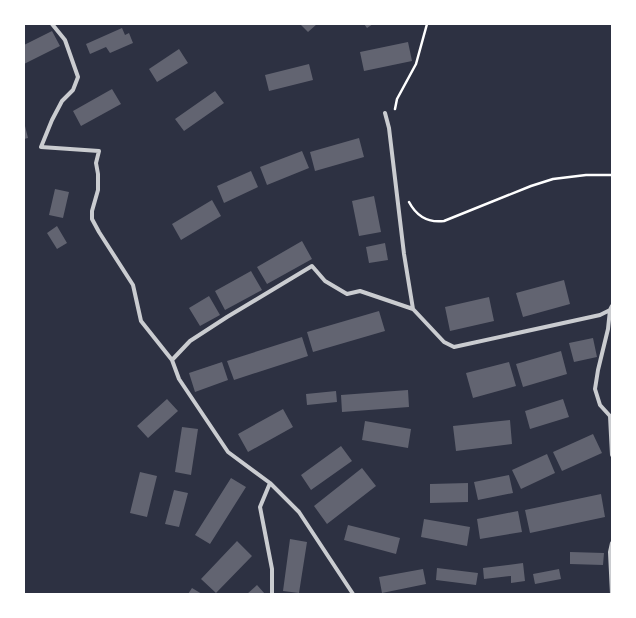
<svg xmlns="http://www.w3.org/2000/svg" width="636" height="618" viewBox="0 0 636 618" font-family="Quicksand,sans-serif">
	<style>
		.building { fill: #626471 }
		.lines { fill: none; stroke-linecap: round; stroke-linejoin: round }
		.path { stroke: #fff; stroke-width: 2.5 }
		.minor { stroke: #caccd0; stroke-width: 4 }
	</style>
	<rect width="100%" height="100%" fill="#2d3142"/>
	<path class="building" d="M300,24H317L308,32Z
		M364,24H373L367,28Z
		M122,28L125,35L129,33L133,43L110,53L106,47L90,54L86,44Z
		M52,31L60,46L24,64V45Z
		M408,42L412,61L364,71L360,52Z
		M179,49L188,63L157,82L149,69Z
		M309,64L313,80L269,91L265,75Z
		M112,89L121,104L81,126L73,111Z
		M215,91L224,103L184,131L175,119Z
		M24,122L28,138L24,139Z
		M359,138L364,157L315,171L310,152Z
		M302,151L309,168L267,185L260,167Z
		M251,171L258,187L224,203L217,186Z
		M55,189L69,192L63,218L49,215Z
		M374,196L381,232L359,236L352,201Z
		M212,200L221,216L181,240L172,224Z
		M57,226L67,243L57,249L47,233Z
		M302,241L312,259L267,284L257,267Z
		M385,243L388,260L369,263L366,247Z
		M251,271L262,290L225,310L215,291Z
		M564,280L570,304L523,317L516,293Z
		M209,296L220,315L200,326L189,308Z
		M489,297L494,321L450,331L445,307Z
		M379,311L385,331L313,352L307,332Z
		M302,337L308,356L234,380L227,361Z
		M593,338L597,357L574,362L569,343Z
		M561,351L567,374L523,387L516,364Z
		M222,362L228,380L195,392L189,373Z
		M509,362L516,386L473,398L466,373Z
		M408,390L409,407L342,412L341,395Z
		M336,391L337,402L307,405L306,394Z
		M167,399L178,411L148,438L137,426Z
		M563,399L569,417L530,429L525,411Z
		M283,409L293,427L248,452L238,434Z
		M510,420L512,444L456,451L453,426Z
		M365,421L411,429L408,448L362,440Z
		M182,427L198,429L191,475L175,472Z
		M593,434L602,453L562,471L553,452Z
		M341,446L352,461L311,490L301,475Z
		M547,454L555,473L521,489L512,470Z
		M362,468L376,486L327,524L314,506Z
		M140,472L157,476L147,517L130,513Z
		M509,475L513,493L478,500L474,482Z
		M231,478L246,487L210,544L195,535Z
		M468,483V502L430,503V484Z
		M174,490L188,493L179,527L165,524Z
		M601,494L605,517L530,533L525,510Z
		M518,511L522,532L480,539L477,519Z
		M424,519L470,527L467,546L421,537Z
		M348,525L400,538L396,554L344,540Z
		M290,539L307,542L299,593L283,591Z
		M237,541L252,556L216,593L201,579Z
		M570,552L604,553L603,565L570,564Z
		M523,563L525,581L511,583V576L484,579L483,568Z
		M437,568L478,573L476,585L436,580Z
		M423,569L426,584L382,593L379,577Z
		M559,569L561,579L535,584L533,574Z
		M257,585L265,594H247Z
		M192,588L202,594H188Z"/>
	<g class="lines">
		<path class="path" d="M395,109L397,99L416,64L427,24
			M409,202C417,217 428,223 444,221L531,186L553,179L586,175H612"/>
		<path class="minor" d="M52,24L65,40L78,77L73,90L62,101L52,120L41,147L99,151L96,163L98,174V190L92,211V219L99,232L133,285L141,321L172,360L179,379L228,452L270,483L299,512L353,594
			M385,113L389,128L404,254L413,309L444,342L454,347L600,315L610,310L612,306
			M610,310L608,329L598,370L595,389L600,405L610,416L612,455
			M172,360L190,341L227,317L312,266L325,281L347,294L360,291L413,309
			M270,483L260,507L272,569V594
			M612,594L610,552L612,543"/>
	</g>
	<rect width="636" height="618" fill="none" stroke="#ffffff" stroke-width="50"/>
</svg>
